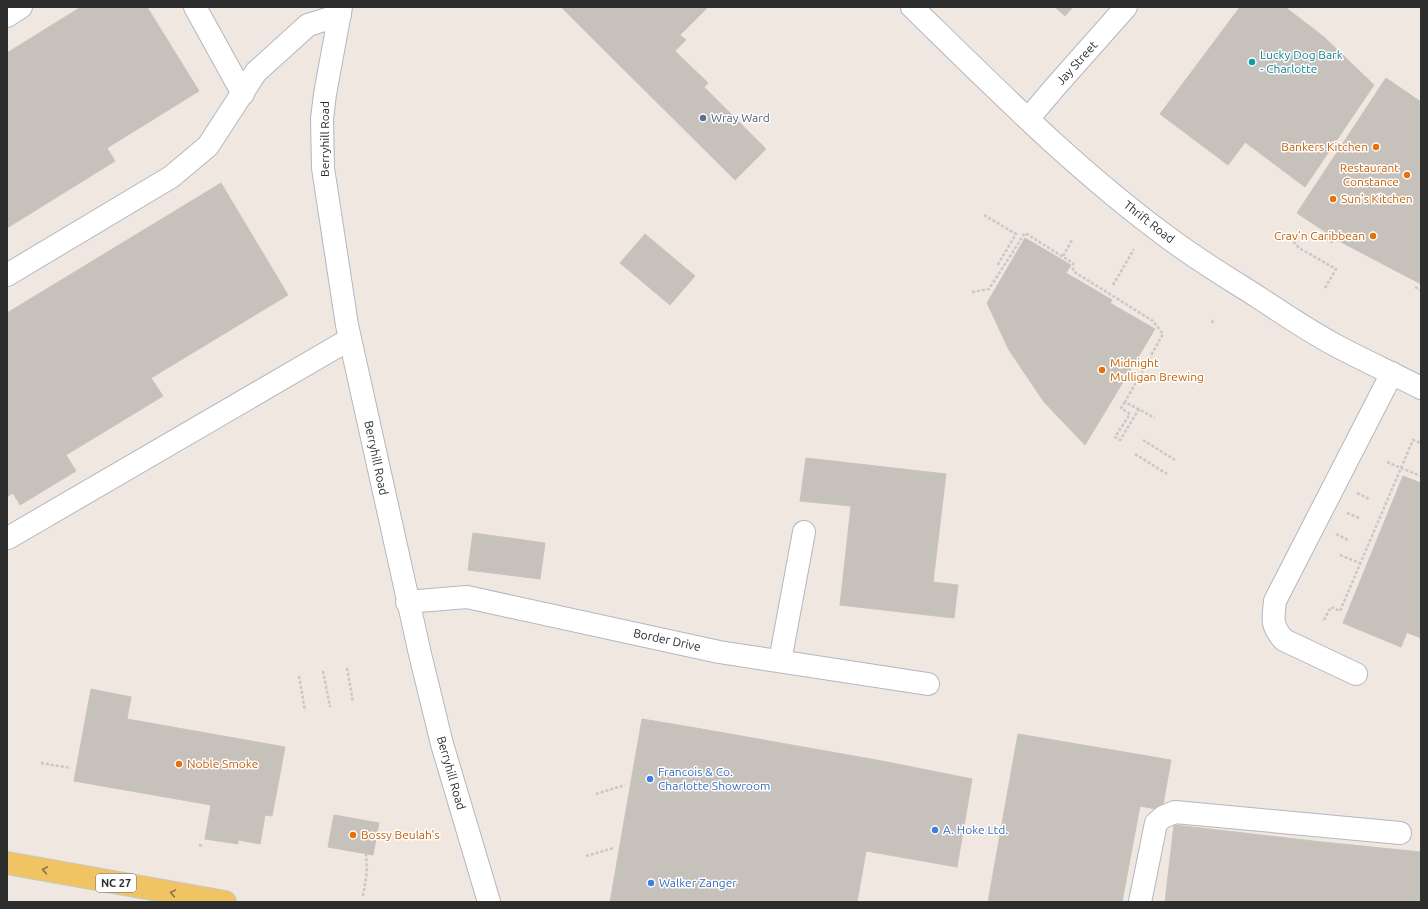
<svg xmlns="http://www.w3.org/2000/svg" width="1428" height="909" viewBox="0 0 1428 909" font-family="Ubuntu,sans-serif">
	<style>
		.building { fill: #c7c1bc; stroke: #cac3b9 }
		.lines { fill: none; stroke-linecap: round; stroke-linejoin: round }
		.minor-casing { stroke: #b3b7c1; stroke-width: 24 }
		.major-casing { stroke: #c8c8c8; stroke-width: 24 }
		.path { stroke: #c8c8c8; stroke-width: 2.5; stroke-dasharray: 3 2; stroke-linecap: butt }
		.minor { stroke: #fff; stroke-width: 22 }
		.major { stroke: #f1c463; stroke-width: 22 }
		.oneway { stroke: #857145 }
		.culture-dot { fill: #0f9aa8; stroke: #fff; stroke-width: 1.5 }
		.service-dot { fill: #5c6f8a; stroke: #fff; stroke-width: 1.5 }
		.food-dot { fill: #e8710a; stroke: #fff; stroke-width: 1.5 }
		.shop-dot { fill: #3f7fe0; stroke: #fff; stroke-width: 1.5 }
		.labels { text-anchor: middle; stroke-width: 3; stroke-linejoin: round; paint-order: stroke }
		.shield { fill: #fff; stroke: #6c6c6c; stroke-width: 1 }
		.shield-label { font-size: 11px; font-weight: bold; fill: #2d2d2d }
		.culture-label { font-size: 12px; fill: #0d838f; stroke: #fff; text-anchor: start }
		.street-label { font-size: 12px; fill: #2d2d2d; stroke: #fff }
		.service-label { font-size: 12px; fill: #4e5e75; stroke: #fff; text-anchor: start }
		.food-label { font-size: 12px; fill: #c56008; stroke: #fff; text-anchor: start }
		.shop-label { font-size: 12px; fill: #366cbe; stroke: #fff; text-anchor: start }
	</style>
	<rect width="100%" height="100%" fill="#efe7e0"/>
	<path class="building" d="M81,7H147L199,91L107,148L115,161L7,228V53Z
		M561,7H708L680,35L686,40L675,51L708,83L704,87L766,149L735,180Z
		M1055,7H1073L1065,16Z
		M1240,7H1285L1324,37L1228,165L1160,114Z
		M1324,37L1374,85L1305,187L1245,142Z
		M1386,78L1421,102V116L1339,241L1297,213Z
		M1421,116V284L1339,241Z
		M221,183L288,295L151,378L163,396L66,455L76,471L20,505L13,493L7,497V313Z
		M645,234L695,276L670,305L620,263Z
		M1025,238L1071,265L1066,273L1112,300L1110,303L1155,329L1085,445L1044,402L1009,350L987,303Z
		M806,458L946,474L933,582L958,585L954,618L840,605L851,506L800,501Z
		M1403,476L1421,483V596L1401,647L1343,623Z
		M473,533L545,543L540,579L468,570Z
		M1421,596V638L1406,632Z
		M91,689L131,697L127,719L285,747L272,816L265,815L260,844L238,840V844L205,839L211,805L74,781Z
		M642,719L696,728L666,902H610Z
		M696,728L882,761L857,902H666Z
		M1018,734L1171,760L1162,810L1140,806L1122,902H988Z
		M882,761L972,779L957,867L866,851Z
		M334,815L379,823L373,855L328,847Z
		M1174,825L1322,842L1315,902H1165Z
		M1322,842L1421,852V902H1315Z"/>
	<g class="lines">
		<defs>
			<path id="minor" d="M195,7L243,94
				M341,7L325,94L322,119L323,168L347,325L420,654L442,744L489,902
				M912,7C995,88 1077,171 1170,239C1199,261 1230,279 1261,299C1285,315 1309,331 1335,345C1363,360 1392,373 1421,388
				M7,16L21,7
				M1028,119L1056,86L1126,7
				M7,275L171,177L208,146L256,72L308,25L340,15
				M8,538L350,339
				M407,602L467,597L719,652L928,684
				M780,661L804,532
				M1356,674L1284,640C1271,626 1273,619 1275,601L1392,373
				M1140,902L1156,823L1163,817L1175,812L1400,833"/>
			<path id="major" d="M7,863L225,902"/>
		</defs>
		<use href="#minor" class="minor-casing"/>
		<use href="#major" class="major-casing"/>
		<path class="path" d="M984,215L1016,234L997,266
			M1287,234L1299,248L1336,269L1325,288
			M1326,238L1333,243
			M1063,256L1072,240
			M1113,285L1134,249
			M1415,287L1421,290
			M972,292L989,289L1025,233L1073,263V271L1153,321L1163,334L1125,402L1155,418
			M1212,323L1214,318
			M1125,402L1121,408L1130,414L1115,437L1120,440L1139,409
			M1143,440L1175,460
			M1135,454L1167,474
			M1387,462L1401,468L1413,440L1421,443
			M1357,493L1369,499
			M1347,513L1359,518
			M1336,534L1348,540
			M1340,555L1360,563
			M1324,620L1331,607L1340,611L1401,468L1421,476
			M347,668L353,702
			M323,671L330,707
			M299,676L305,711
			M41,763L71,768
			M596,794L625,785
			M199,845L203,846
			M586,856L614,848
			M363,896L367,872L366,853"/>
		<use href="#minor" class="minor"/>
		<use href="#major" class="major"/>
	</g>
	<defs><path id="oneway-chevron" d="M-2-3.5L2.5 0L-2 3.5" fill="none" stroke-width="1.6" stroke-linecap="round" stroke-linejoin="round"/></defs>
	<g class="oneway">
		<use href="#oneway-chevron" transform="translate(45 870) rotate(-170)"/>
		<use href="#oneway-chevron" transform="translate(173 893) rotate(-170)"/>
	</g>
	<circle class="culture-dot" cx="1252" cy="62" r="4"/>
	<circle class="service-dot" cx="703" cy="118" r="4"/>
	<g class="food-dot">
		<circle cx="1376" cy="147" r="4"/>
		<circle cx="1407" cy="175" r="4"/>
		<circle cx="1333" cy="199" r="4"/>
		<circle cx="1373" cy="236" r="4"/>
		<circle cx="1102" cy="370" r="4"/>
		<circle cx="179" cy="764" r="4"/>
		<circle cx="353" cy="835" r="4"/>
	</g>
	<g class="shop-dot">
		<circle cx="650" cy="779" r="4"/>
		<circle cx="935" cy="830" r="4"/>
		<circle cx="651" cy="883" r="4"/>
	</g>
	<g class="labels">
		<rect class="shield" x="96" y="874" width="40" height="18" rx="3"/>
		<g class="shield-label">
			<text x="116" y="887">NC 27</text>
		</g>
		<g class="culture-label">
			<text x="1260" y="59">Lucky Dog Bark<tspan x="1260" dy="14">- Charlotte</tspan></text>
		</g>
		<g class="street-label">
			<text transform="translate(1077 63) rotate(-48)" y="4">Jay Street</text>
			<text transform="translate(325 139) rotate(-90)" y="4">Berryhill Road</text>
			<text transform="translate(1149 222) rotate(38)" y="4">Thrift Road</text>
			<text transform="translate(376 458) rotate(78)" y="4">Berryhill Road</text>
			<text transform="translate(667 640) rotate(12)" y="4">Border Drive</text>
			<text transform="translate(451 773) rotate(74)" y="4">Berryhill Road</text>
		</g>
		<g class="service-label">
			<text x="711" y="122">Wray Ward</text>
		</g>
		<g class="food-label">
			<text x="1368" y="151" text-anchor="end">Bankers Kitchen</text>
			<text x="1399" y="172" text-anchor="end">Restaurant<tspan x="1399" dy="14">Constance</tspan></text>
			<text x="1341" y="203">Sun's Kitchen</text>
			<text x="1365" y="240" text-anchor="end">Crav’n Caribbean</text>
			<text x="1110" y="367">Midnight<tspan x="1110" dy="14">Mulligan Brewing</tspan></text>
			<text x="187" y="768">Noble Smoke</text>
			<text x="361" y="839">Bossy Beulah's</text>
		</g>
		<g class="shop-label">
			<text x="658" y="776">Francois &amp; Co.<tspan x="658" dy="14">Charlotte Showroom</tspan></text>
			<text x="943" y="834">A. Hoke Ltd.</text>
			<text x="659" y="887">Walker Zanger</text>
		</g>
	</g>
	<rect width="1428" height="909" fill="none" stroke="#2d2d2d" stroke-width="16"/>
</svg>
